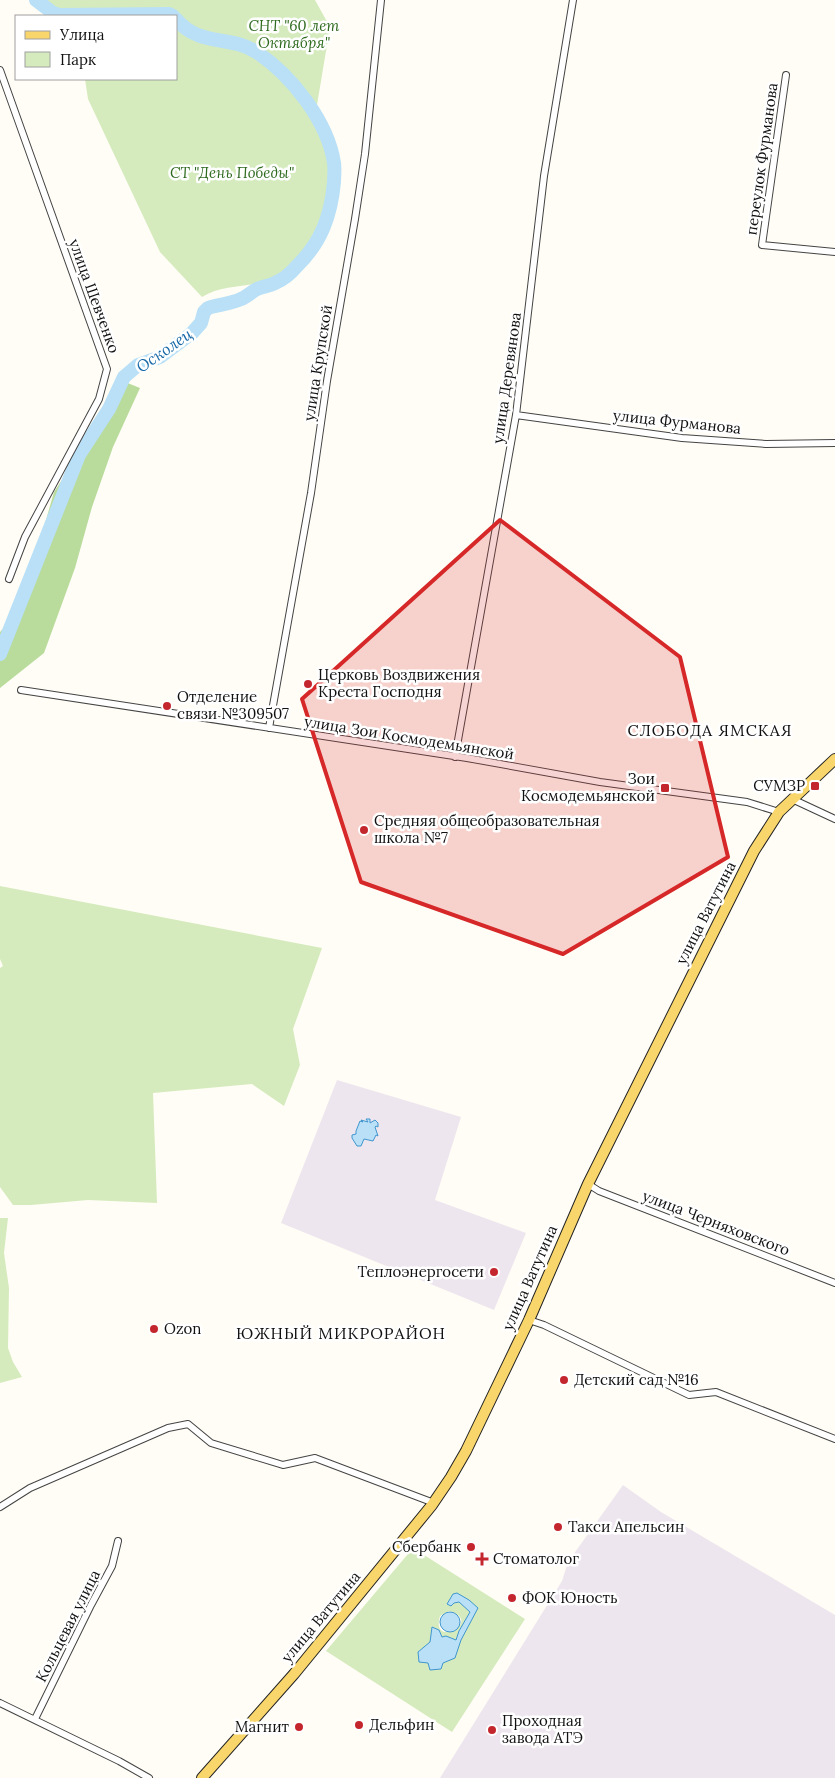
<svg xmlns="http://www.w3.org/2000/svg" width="835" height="1778" viewBox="0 0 835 1778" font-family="Lora,serif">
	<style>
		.industrial { fill: #eee6ef }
		.green { fill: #d5ebbd; fill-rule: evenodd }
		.forest { fill: #b9dc9c }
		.water { fill: #b9e0f7; stroke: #3f96cf }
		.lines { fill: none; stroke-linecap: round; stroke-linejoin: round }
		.river { stroke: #b9e0f7; stroke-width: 14 }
		.minor-casing { stroke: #444; stroke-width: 8 }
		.primary-casing { stroke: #222; stroke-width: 12 }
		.minor { stroke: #fff; stroke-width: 6 }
		.primary { stroke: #f9d66b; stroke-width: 10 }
		.marked { fill: #d62828; fill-opacity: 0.2; stroke: #d62828; stroke-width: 4; stroke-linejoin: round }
		.poi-dot { fill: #c4262e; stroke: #fff; stroke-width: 2 }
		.labels { text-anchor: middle; stroke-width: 5; stroke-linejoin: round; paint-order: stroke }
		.park-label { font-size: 15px; font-style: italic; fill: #2f6b1f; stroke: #fff }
		.street-label { font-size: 15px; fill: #111; stroke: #fff }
		.poi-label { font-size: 15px; fill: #111; stroke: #fff; text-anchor: start }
		.water-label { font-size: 16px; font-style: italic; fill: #1768a6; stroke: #fff }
		.neighbourhood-label { font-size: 16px; letter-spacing: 1px; fill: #111; stroke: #fff }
	</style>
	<rect width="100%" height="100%" fill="#fffdf5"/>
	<path class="industrial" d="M337,1080L461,1117L435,1200L526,1233L494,1310L281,1223Z
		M623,1485L661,1512L835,1615V1778H440L562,1581L568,1562Z"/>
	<path class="green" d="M38,0H315L330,27L316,111C298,82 270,50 236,40C218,35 199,37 184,25C179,21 175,16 171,12L59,14Z
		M176,21C196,46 229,39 255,53C267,60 277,71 286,81C300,95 318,118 325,137C341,175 330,223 303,254C295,263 286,275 275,280C271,282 265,282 260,283C240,287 219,286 202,297L160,252L88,99L85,79H176Z
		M0,886L322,948L293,1029L300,1065L284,1106L252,1084L153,1093L157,1203L88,1200L31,1205H13L0,1187V968L3,966L0,959Z
		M0,1218H8L4,1253L9,1288L8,1348L13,1362L22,1377L0,1383Z
		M413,1548L525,1619L452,1732L326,1651ZM449,1611C485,1621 430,1650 440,1616Z"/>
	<path class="forest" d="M120,380L140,388L113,447L92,507L75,568L44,653L0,688V632L10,621L17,609L38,548L54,492L79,454L94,423Z"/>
	<path class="water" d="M366,1119H370V1123L375,1120L378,1123V1127L376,1126L375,1127L378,1136L376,1135L373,1141L364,1139L361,1146H357L352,1138V1135L356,1134V1131L360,1121L363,1122L361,1120L368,1122Z
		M457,1593L469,1600L478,1608L461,1640L455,1658L443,1663L441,1669L430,1670L428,1663L419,1662L418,1652L430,1642L432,1627L439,1630L442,1637L446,1636L456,1640L459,1631L470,1612L459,1602L454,1603L451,1606L447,1604L453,1594Z
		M440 1622a10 10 0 1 1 20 0a10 10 0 1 1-20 0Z"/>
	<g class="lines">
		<path class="river" d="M36,0L53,13L59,15L169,14L173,16
			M0,654L79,455L109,409L124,377L138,365L160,357L192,333L201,323L204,312L208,308C219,304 231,304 241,299C247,297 251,292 257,289C263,286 270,286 275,283C282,280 291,273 296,267C321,243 331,216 334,182C334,176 335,169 334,163C328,122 292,76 258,53C230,34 200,48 176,19"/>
		<defs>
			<path id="minor" d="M0,70L107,369L99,399L25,537L9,579
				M786,75L762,245L835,252
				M516,415L682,438L766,444L835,443
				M21,690L467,758L600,782L747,802L779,812
				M269,728L311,493L327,381L355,219L365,154L381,0
				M455,757L516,415L544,176L573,0
				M792,799L835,819
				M588,1184L599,1191L835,1283
				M529,1320L544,1325L689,1395L716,1392L835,1439
				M0,1507L30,1488L168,1428L188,1424L211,1443L283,1465L315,1458L434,1503
				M0,1703L119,1761L149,1778
				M35,1719L91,1605L112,1566L118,1541"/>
			<path id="primary" d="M202,1778L294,1674L432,1505L451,1477L466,1451L529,1320L588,1184L754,851L779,812L835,759"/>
		</defs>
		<use href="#minor" class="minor-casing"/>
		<use href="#primary" class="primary-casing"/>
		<use href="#minor" class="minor"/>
		<use href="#primary" class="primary"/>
	</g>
	<path class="marked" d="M500,520L680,657L728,857L563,954L361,882L302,699Z"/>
	<g class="poi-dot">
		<circle cx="308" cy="684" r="5"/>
		<circle cx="167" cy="706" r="5"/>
		<rect x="810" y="781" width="10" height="10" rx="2.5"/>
		<rect x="660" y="783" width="10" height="10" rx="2.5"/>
		<circle cx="364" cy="830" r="5"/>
		<circle cx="494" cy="1272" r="5"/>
		<circle cx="154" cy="1329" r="5"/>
		<circle cx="564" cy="1380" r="5"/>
		<circle cx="558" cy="1527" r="5"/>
		<circle cx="471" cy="1547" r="5"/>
		<path d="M479.5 1551.5h5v5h5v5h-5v5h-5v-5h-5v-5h5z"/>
		<circle cx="512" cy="1598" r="5"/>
		<circle cx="359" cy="1725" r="5"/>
		<circle cx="299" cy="1727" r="5"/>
		<circle cx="492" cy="1730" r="5"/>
	</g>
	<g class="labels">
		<g class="park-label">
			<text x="294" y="31">СНТ "60 лет<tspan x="294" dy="17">Октября"</tspan></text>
			<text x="232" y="178">СТ "День Победы"</text>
		</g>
		<g class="street-label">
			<text transform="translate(762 159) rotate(-82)" y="5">переулок Фурманова</text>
			<text transform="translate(94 296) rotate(70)" y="5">улица Шевченко</text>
			<text transform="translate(318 363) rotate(-81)" y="5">улица Крупской</text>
			<text transform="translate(507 378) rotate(-82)" y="5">улица Деревянова</text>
			<text transform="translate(677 422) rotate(6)" y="5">улица Фурманова</text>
			<text transform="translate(409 738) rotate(9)" y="5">улица Зои Космодемьянской</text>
			<text transform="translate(706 913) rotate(-63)" y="5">улица Ватутина</text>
			<text transform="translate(716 1223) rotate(21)" y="5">улица Черняховского</text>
			<text transform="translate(530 1278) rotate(-66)" y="5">улица Ватутина</text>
			<text transform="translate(321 1617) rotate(-50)" y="5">улица Ватутина</text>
			<text transform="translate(68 1626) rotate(-63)" y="5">Кольцевая улица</text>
		</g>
		<g class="poi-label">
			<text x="318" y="680">Церковь Воздвижения<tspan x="318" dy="17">Креста Господня</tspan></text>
			<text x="177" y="702">Отделение<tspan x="177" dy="17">связи №309507</tspan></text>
			<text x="655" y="784" text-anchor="end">Зои<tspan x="655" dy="17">Космодемьянской</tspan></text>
			<text x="805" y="791" text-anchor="end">СУМЗР</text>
			<text x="374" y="826">Средняя общеобразовательная<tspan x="374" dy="17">школа №7</tspan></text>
			<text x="484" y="1277" text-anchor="end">Теплоэнергосети</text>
			<text x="164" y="1334">Ozon</text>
			<text x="574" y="1385">Детский сад №16</text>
			<text x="568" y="1532">Такси Апельсин</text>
			<text x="461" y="1552" text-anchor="end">Сбербанк</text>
			<text x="493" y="1564">Стоматолог</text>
			<text x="522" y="1603">ФОК Юность</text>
			<text x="502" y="1726">Проходная<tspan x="502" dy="17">завода АТЭ</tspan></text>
			<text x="369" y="1730">Дельфин</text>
			<text x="289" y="1732" text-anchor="end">Магнит</text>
		</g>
		<g class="water-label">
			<text transform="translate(164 350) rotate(-35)" y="6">Осколец</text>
		</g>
		<g class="neighbourhood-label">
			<text x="710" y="736">СЛОБОДА ЯМСКАЯ</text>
			<text x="341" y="1339">ЮЖНЫЙ МИКРОРАЙОН</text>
		</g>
	</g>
	<rect x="15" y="15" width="162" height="65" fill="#ffffff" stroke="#a0a0a0"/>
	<rect x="25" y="31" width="25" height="8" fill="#f9d66b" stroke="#a0a0a0"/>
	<text x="60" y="40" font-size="15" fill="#111111">Улица</text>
	<rect x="25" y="52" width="25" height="15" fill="#d5ebbd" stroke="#a0a0a0"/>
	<text x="60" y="65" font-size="15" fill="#111111">Парк</text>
</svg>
